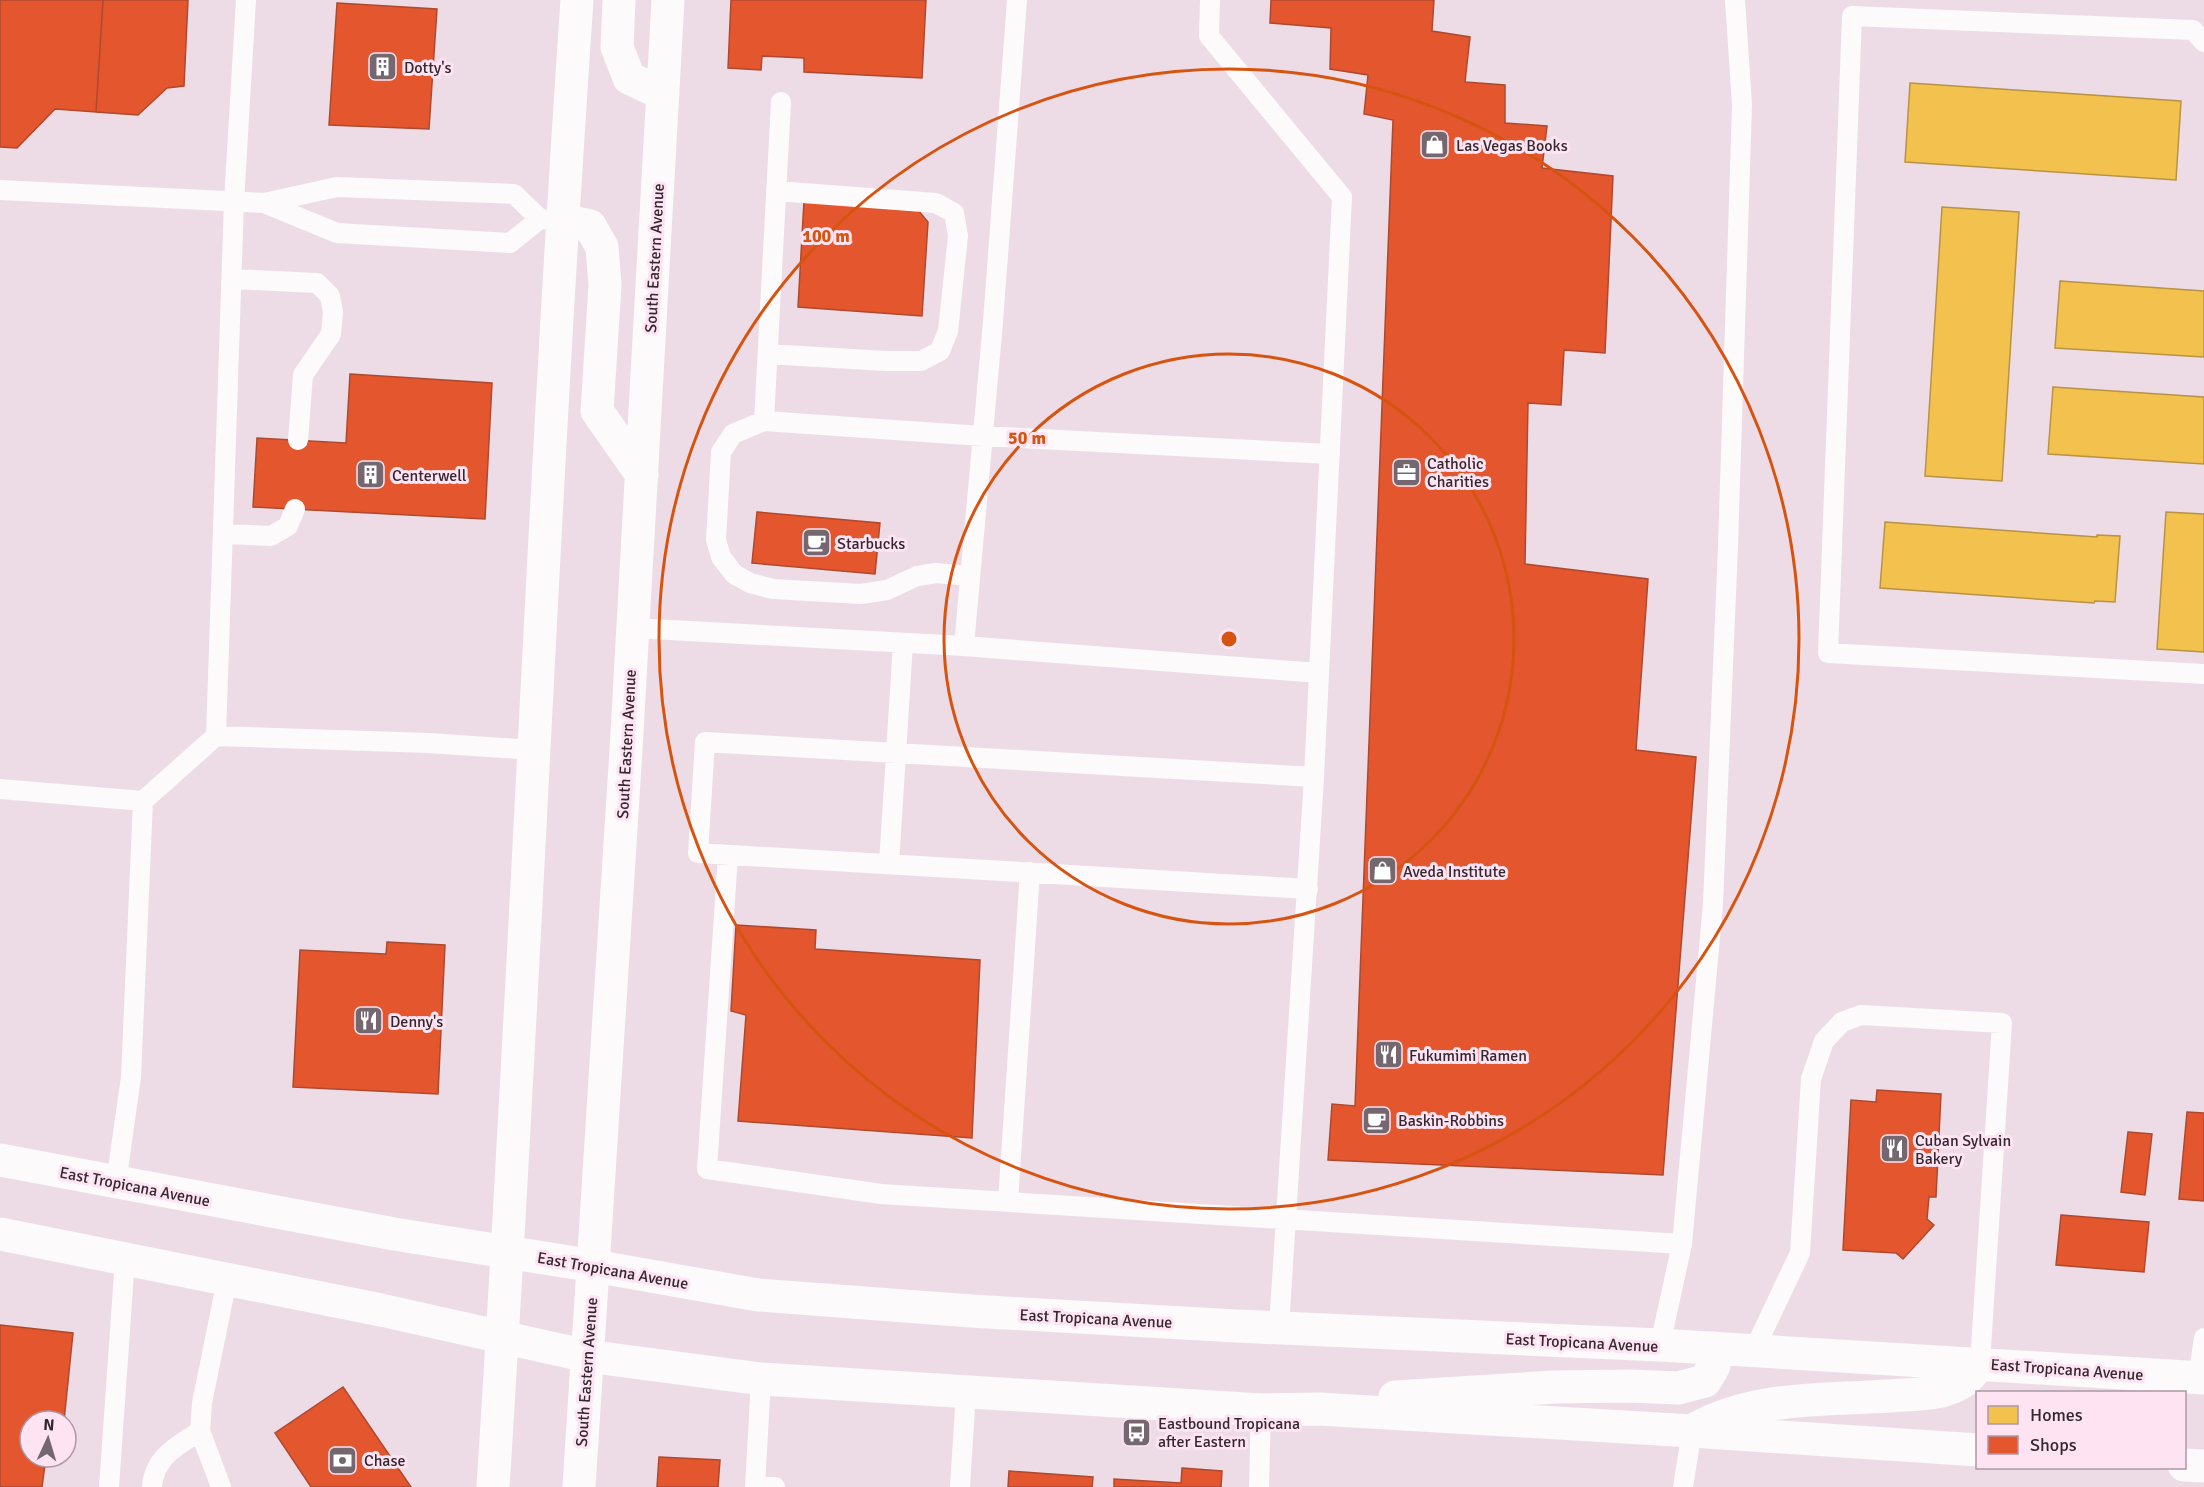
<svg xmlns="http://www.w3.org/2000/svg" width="2204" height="1487" viewBox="0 0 2204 1487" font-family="Signika,sans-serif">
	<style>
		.homes { fill: #f2c14e; stroke: #b99345; stroke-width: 1.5 }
		.shops { fill: #e4572e; stroke: #af492e; stroke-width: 1.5 }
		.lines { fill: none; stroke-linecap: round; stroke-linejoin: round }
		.lane { stroke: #fcfafb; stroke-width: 20 }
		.primary { stroke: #fcfafb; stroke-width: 33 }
		.ring { fill: none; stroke: #d65410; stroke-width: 3 }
		.labels { text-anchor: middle; stroke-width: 6; stroke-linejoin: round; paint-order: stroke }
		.poi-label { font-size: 16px; fill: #34282f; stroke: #fee3f3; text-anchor: start }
		.street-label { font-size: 16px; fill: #34282f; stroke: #fee3f3 }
		.centre { fill: #d65410; stroke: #fee3f3; stroke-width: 3 }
		.ring-label { font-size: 18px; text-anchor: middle; font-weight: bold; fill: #d65410; stroke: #fee3f3; stroke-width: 6; stroke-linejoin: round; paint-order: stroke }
	</style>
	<rect width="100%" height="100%" fill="#eddce6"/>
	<path class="homes" d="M1910,83L2181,101L2176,180L1905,162Z
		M1942,207L2019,212L2002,481L1925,476Z
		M2060,281L2204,291V357L2055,348Z
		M2053,387L2204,397V464L2048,454Z
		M2166,512L2204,514V652L2157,649Z
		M1885,522L2097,537V535L2120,536L2115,602L2095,601L2094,603L1880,588Z"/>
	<path class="shops" d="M0,0H103L96,112L55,109L17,148L0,147Z
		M103,0H188L184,86L167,88L138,115L96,112Z
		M731,0H926L922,78L804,72V58L762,56L761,70L728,68Z
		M1271,0H1434L1432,31L1470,37L1465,82L1505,85V123L1547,126L1542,168L1613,176L1605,353L1564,350L1561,405L1528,403L1525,564L1648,579L1636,750L1696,757L1663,1175L1328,1160L1332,1104L1355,1106L1393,120L1364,114L1368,75L1330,69L1331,28L1270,23Z
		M337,3L437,9L429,129L329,125Z
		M804,201L917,209L928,222L922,316L798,307Z
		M350,374L492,383L485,519L253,507L257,438L346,443Z
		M757,512L880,523L875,574L752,563Z
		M736,925L816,930L815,949L980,960L972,1138L738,1121L746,1015L731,1011Z
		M387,942L445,945L438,1094L293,1087L300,950L386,954Z
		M1877,1090L1941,1094L1936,1197H1929L1927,1219L1934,1225L1903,1259L1896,1253L1843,1250L1851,1100L1876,1102Z
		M2187,1112L2204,1113V1201L2179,1199Z
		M2128,1132L2152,1134L2145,1195L2121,1192Z
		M2061,1215L2149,1222L2144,1272L2056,1265Z
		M0,1325L73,1333L64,1421H30V1457H46L42,1487H0Z
		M343,1387L411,1487H311L275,1433Z
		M659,1457L720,1460L718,1487H657Z
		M1182,1468L1222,1471L1221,1487H1114V1479L1181,1483Z
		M1009,1471L1093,1477L1092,1487H1008Z"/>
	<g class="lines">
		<path class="lane" d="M1210,0L1209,36L1342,197L1314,777L1279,1327
			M2204,42L2193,30L1852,16L1828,653L2204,674
			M781,102L764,421L982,436L1330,454
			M0,190L264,203L337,187L514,194L540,219
			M264,203L337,233L510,243L540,219L553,220
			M232,279L317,283L330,296L333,312L331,334L303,375L298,440
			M768,354L886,361H921L940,351L948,331L958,236L954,213L936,203L776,191
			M764,421L733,434L721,452L716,540L721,557L734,574L750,583L773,589L861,594L887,590L917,576L936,573L970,576
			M224,534L271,536L288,526L295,509
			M633,628L964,646L1319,673
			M964,646L993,322L1017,0
			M216,736L234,202L246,0
			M0,789L143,801L216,736L428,743L533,750
			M728,855L707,1169L881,1194L1682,1244
			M889,864L903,643
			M1308,889L698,853L705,742L1314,777
			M116,1183L131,1077L143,801
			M1008,1201L1030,872
			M1660,1345L1682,1244L1713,904L1728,546L1742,105L1735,0
			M1754,1350L1800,1253L1811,1079L1824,1041L1842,1022L1861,1015L2002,1023L1980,1363
			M2198,1378L2204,1338
			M755,1485L775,1487
			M109,1487L125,1259
			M152,1487C154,1457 177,1446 200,1431
			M221,1487L200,1431L202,1403L227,1280
			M755,1487L761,1379
			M960,1487L966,1392
			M1259,1487L1261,1410
			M1683,1487L1692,1431"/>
		<path class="primary" d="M619,0L617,47L629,78L663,94
			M562,220L590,226L602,247L605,285L597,411L642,475
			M0,1160L394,1234L594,1266L758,1295L971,1311L1236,1326L1660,1345L2204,1378
			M0,1234L381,1310L587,1356L761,1379L1261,1410L1319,1409L1692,1431L1978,1450
			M1395,1397L1554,1387L1629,1386L1678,1388L1705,1381L1714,1366L1713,1348
			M1695,1429C1753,1396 1824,1400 1889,1396C1913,1394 1940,1396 1961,1383C1969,1379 1975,1369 1980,1363
			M2184,1465L2204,1466
			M493,1487C525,992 543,495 577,0
			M579,1487L626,750L668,0"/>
	</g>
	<g class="ring">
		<circle cx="1229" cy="639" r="285"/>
		<circle cx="1229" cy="639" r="570"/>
	</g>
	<defs>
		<symbol id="building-square" viewBox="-11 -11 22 22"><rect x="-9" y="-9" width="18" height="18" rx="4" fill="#75676f" stroke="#fee3f3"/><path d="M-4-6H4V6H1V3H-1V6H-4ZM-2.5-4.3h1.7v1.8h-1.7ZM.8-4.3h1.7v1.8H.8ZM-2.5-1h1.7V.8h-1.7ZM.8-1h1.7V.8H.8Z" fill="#fff"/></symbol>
		<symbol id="shop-square" viewBox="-11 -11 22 22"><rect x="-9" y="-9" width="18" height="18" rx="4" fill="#75676f" stroke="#fee3f3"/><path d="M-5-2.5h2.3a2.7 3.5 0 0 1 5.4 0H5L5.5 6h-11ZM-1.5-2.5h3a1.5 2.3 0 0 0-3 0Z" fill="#fff"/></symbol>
		<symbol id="office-square" viewBox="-11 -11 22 22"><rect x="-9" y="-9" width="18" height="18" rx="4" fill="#75676f" stroke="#fee3f3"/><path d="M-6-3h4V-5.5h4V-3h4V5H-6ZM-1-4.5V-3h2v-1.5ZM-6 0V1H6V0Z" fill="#fff"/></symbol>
		<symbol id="cafe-square" viewBox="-11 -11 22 22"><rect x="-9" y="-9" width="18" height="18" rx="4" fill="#75676f" stroke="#fee3f3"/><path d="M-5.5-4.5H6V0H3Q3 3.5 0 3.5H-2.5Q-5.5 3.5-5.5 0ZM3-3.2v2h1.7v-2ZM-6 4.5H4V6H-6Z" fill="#fff"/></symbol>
		<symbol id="restaurant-square" viewBox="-11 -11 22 22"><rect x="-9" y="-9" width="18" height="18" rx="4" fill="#75676f" stroke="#fee3f3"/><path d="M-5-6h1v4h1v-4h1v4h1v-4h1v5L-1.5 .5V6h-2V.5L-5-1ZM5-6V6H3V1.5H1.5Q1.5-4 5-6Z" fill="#fff"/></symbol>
		<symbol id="bus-square" viewBox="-11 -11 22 22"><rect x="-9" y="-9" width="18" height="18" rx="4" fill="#75676f" stroke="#fee3f3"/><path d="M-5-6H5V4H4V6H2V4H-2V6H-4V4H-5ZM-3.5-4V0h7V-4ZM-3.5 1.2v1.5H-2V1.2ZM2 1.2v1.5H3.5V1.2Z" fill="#fff"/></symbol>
		<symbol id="bank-square" viewBox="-11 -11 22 22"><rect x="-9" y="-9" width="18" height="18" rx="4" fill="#75676f" stroke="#fee3f3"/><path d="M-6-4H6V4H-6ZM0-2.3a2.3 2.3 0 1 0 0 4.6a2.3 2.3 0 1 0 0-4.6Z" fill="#fff"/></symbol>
	</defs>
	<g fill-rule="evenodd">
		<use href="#building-square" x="366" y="50" width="33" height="33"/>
		<use href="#shop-square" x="1418" y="128" width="33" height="33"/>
		<use href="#office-square" x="1390" y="456" width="33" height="33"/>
		<use href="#building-square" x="354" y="458" width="33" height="33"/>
		<use href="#cafe-square" x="800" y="526" width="33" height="33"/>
		<use href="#shop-square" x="1366" y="854" width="33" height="33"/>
		<use href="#restaurant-square" x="352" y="1004" width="33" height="33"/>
		<use href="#restaurant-square" x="1372" y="1038" width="33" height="33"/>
		<use href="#cafe-square" x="1360" y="1104" width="33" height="33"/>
		<use href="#restaurant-square" x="1878" y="1132" width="33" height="33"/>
		<use href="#bus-square" x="1120" y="1416" width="33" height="33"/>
		<use href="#bank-square" x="326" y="1444" width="33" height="33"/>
	</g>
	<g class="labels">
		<g class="poi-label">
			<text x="404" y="73">Dotty's</text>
			<text x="1456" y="151">Las Vegas Books</text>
			<text x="1427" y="469">Catholic<tspan x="1427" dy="18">Charities</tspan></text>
			<text x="392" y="481">Centerwell</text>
			<text x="837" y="549">Starbucks</text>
			<text x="1403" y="877">Aveda Institute</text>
			<text x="390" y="1027">Denny's</text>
			<text x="1409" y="1061">Fukumimi Ramen</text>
			<text x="1398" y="1126">Baskin-Robbins</text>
			<text x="1915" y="1146">Cuban Sylvain<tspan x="1915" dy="18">Bakery</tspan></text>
			<text x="1158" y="1429">Eastbound Tropicana<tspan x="1158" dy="18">after Eastern</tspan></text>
			<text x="364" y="1466">Chase</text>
		</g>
		<g class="street-label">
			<text transform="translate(654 258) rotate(-87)" y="6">South Eastern Avenue</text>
			<text transform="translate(626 744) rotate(-87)" y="6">South Eastern Avenue</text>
			<text transform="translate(135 1186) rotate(11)" y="6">East Tropicana Avenue</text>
			<text transform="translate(613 1270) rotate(10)" y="6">East Tropicana Avenue</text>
			<text transform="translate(1096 1318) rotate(3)" y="6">East Tropicana Avenue</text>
			<text transform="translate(1582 1342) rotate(3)" y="6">East Tropicana Avenue</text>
			<text transform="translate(2067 1369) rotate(4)" y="6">East Tropicana Avenue</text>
			<text transform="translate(586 1372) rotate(-86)" y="6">South Eastern Avenue</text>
		</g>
	</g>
	<circle cx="1229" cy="639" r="9" class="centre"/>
	<g class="ring-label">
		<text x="826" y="242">100 m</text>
		<text x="1027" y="444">50 m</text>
	</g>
	<rect x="1976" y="1391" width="210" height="78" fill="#fee3f3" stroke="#ad98a5" stroke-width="1.5"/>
	<rect x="1988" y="1406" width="30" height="18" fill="#f2c14e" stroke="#ad98a5" stroke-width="1.5"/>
	<text x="2030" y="1421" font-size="18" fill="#34282f">Homes</text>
	<rect x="1988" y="1436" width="30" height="18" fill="#e4572e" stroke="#ad98a5" stroke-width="1.5"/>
	<text x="2030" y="1451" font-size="18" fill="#34282f">Shops</text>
	<g transform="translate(48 1439) rotate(4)"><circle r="28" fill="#fee3f3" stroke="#ad98a5" stroke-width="1.5"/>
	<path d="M0-4.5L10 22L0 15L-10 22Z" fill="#75676f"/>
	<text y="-9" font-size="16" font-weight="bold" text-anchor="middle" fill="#34282f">N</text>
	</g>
</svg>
